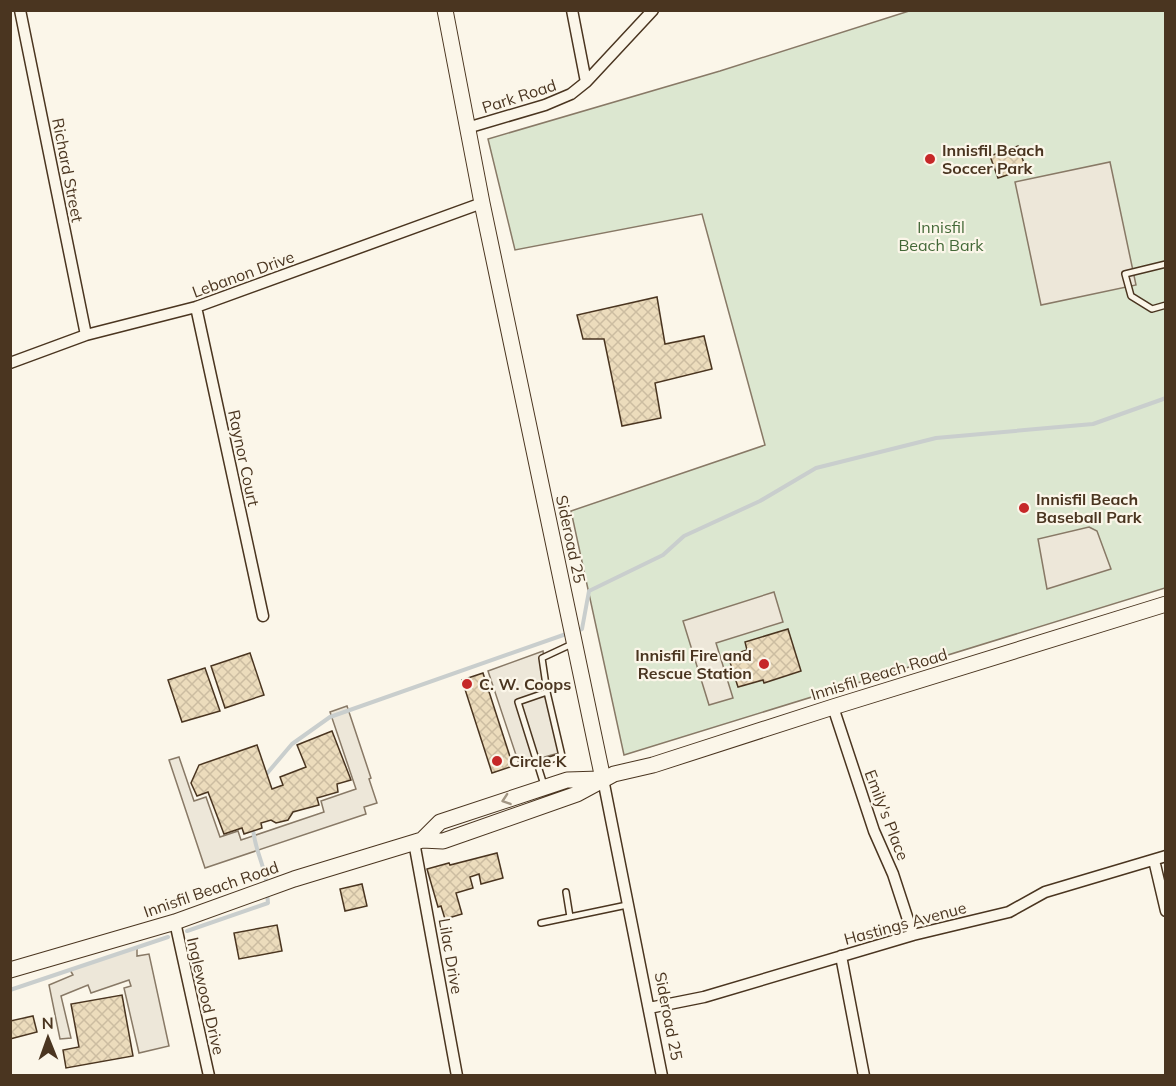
<svg xmlns="http://www.w3.org/2000/svg" width="1176" height="1086" viewBox="0 0 1176 1086" font-family="Mulish,sans-serif">
	<style>
		.park { fill: #dce7d0; stroke: #887966; stroke-width: 1.5 }
		.parking { fill: #ede7d9; stroke: #887966; stroke-width: 1.5 }
		.lines { fill: none; stroke-linecap: round; stroke-linejoin: round }
		.stream { stroke: #c9cecd; stroke-width: 4 }
		.building { fill: url(#building-cross-hatch); stroke: #4a3520; stroke-width: 1.5 }
		.lane-casing { stroke: #4a3520; stroke-width: 8 }
		.street-casing { stroke: #4a3520; stroke-width: 13 }
		.secondary-casing { stroke: #4a3520; stroke-width: 17 }
		.lane { stroke: #fbf6e9; stroke-width: 5 }
		.street { stroke: #fbf6e9; stroke-width: 10 }
		.secondary { stroke: #fbf6e9; stroke-width: 15 }
		.oneway { stroke: #a29684 }
		.poi-dot { fill: #c62828; stroke: #fbf6e9; stroke-width: 2 }
		.labels { text-anchor: middle; stroke-width: 4.5; stroke-linejoin: round; paint-order: stroke }
		.street-label { font-size: 16px; fill: #4a3520; stroke: #fbf6e9 }
		.poi-label { font-size: 16px; font-weight: bold; fill: #4a3520; stroke: #fbf6e9; text-anchor: start }
		.park-label { font-size: 16px; fill: #436837; stroke: #fbf6e9 }
	</style>
	<defs>
		<pattern id="building-cross-hatch" width="8" height="8" patternUnits="userSpaceOnUse" patternTransform="scale(1.5)"><rect width="8" height="8" fill="#ecdcbc"/><path d="M0 0l8 8M0 8l8-8" fill="none" stroke="#ccbda1"/></pattern>
	</defs>
	<rect width="100%" height="100%" fill="#fbf6e9"/>
	<path class="park" d="M909,11H1165V588L624,755L571,511L765,445L702,214L515,250L488,139L720,71Z"/>
	<path class="parking" d="M1110,162L1136,285L1041,305L1015,182Z
		M1089,527L1097,531L1111,569L1047,589L1038,539Z
		M774,592L783,622L716,643L733,698L709,705L683,621Z
		M543,651L559,753L519,764L488,671Z
		M347,706L371,778L369,779L377,803L364,807L366,814L205,868L169,760L179,757L194,801L206,797L220,837L238,831L241,840L324,812L321,801L356,789L330,712Z
		M137,947V956L149,954L169,1046L139,1053L124,988L131,986L129,980L91,993L88,985L61,996L71,1038L60,1039L49,985L73,975L70,970Z"/>
	<g class="lines">
		<path class="stream" d="M576,631L582,629L589,591L663,555L684,536L760,501L816,468L936,438L1093,424L1166,398
			M264,777L292,744L330,717L569,633
			M253,826C253,847 265,865 267,886
			M187,931L268,903L267,893
			M10,990L168,937"/>
	</g>
	<path class="building" d="M1018,146L1026,169L998,178L990,156Z
		M657,297L665,344L704,336L712,369L655,383L661,418L622,426L604,339H583L577,315Z
		M788,629L801,671L764,683L763,680L738,687L728,656L747,650L745,642Z
		M250,653L264,695L225,708L211,666Z
		M205,668L220,711L182,722L168,680Z
		M483,673L513,766L492,773L462,680Z
		M332,731L351,780L337,784L338,792L317,798L319,805L293,812L288,820L276,823L271,820L261,823L262,828L244,834L242,828L224,834L208,792L197,796L191,783L199,765L257,745L272,789L283,785L280,777L306,767L297,745Z
		M497,853L503,878L481,884L479,874L470,877L473,888L456,893L462,914L445,919L441,906L438,907L427,869L449,863L450,865Z
		M362,884L367,906L345,911L340,889Z
		M277,925L282,951L239,959L234,933Z
		M122,995L133,1056L66,1068L63,1050L79,1047L71,1004Z
		M33,1016L37,1032L10,1039V1021Z"/>
	<g class="lines">
		<defs>
			<path id="lane" d="M1166,264L1125,274L1131,296L1152,309L1166,305
				M538,764L562,756L547,692
				M544,785L518,702L547,692L542,658L572,644
				M566,892L570,917
				M541,923L627,905"/>
			<path id="street" d="M20,10L86,335
				M572,10L586,82
				M467,128L545,105L571,94L586,82L653,10
				M196,307L263,616
				M10,363L86,335L196,307L482,203
				M833,707L874,831L893,874L913,935
				M603,779L662,1076
				M414,842L457,1076
				M1154,860L1166,911
				M175,922L209,1076
				M841,956L864,1076
				M649,1008L704,997L913,935L1009,912L1045,892L1166,856"/>
			<path id="secondary" d="M445,10L482,203L603,779
				M422,840L440,822L567,780L600,779
				M10,970L175,922L294,879L422,840L443,841L577,794L614,774L653,765L833,707L1166,604"/>
		</defs>
		<use href="#lane" class="lane-casing"/>
		<use href="#street" class="street-casing"/>
		<use href="#secondary" class="secondary-casing"/>
		<use href="#lane" class="lane"/>
		<use href="#street" class="street"/>
		<use href="#secondary" class="secondary"/>
	</g>
	<defs><path id="oneway-chevron" d="M-2-3.5L2.5 0L-2 3.5" fill="none" stroke-width="1.6" stroke-linecap="round" stroke-linejoin="round" transform="scale(1.5)"/></defs>
	<use class="oneway" href="#oneway-chevron" transform="translate(506 800) rotate(161)"/>
	<g class="poi-dot">
		<circle cx="930" cy="159" r="6"/>
		<circle cx="1024" cy="508" r="6"/>
		<circle cx="764" cy="664" r="6"/>
		<circle cx="467" cy="684" r="6"/>
		<circle cx="497" cy="761" r="6"/>
	</g>
	<g class="labels">
		<g class="street-label">
			<text transform="translate(519 96) rotate(-18)" y="6">Park Road</text>
			<text transform="translate(68 170) rotate(79)" y="6">Richard Street</text>
			<text transform="translate(243 274) rotate(-20)" y="6">Lebanon Drive</text>
			<text transform="translate(244 458) rotate(78)" y="6">Raynor Court</text>
			<text transform="translate(571 539) rotate(78)" y="6">Sideroad 25</text>
			<text transform="translate(879 674) rotate(-17)" y="6">Innisfil Beach Road</text>
			<text transform="translate(887 815) rotate(69)" y="6">Emily's Place</text>
			<text transform="translate(211 889) rotate(-19)" y="6">Innisfil Beach Road</text>
			<text transform="translate(905 923) rotate(-15)" y="6">Hastings Avenue</text>
			<text transform="translate(451 956) rotate(80)" y="6">Lilac Drive</text>
			<text transform="translate(206 996) rotate(77)" y="6">Inglewood Drive</text>
			<text transform="translate(669 1016) rotate(79)" y="6">Sideroad 25</text>
		</g>
		<g class="poi-label">
			<text x="942" y="156">Innisfil Beach<tspan x="942" dy="18">Soccer Park</tspan></text>
			<text x="1036" y="505">Innisfil Beach<tspan x="1036" dy="18">Baseball Park</tspan></text>
			<text x="752" y="661" text-anchor="end">Innisfil Fire and<tspan x="752" dy="18">Rescue Station</tspan></text>
			<text x="479" y="690">C. W. Coops</text>
			<text x="509" y="767">Circle K</text>
		</g>
		<g class="park-label">
			<text x="941" y="233">Innisfil<tspan x="941" dy="18">Beach Bark</tspan></text>
		</g>
	</g>
	<rect width="1176" height="1086" fill="none" stroke="#4a3520" stroke-width="24"/>
	<g transform="translate(48 1038) rotate(359)" stroke="#fbf6e9" stroke-width="4.5" paint-order="stroke">
	<path d="M0-4.5L10 22L0 15L-10 22Z" fill="#4a3520"/>
	<text y="-9" font-size="16" font-weight="bold" text-anchor="middle" fill="#4a3520">N</text>
	</g>
</svg>
